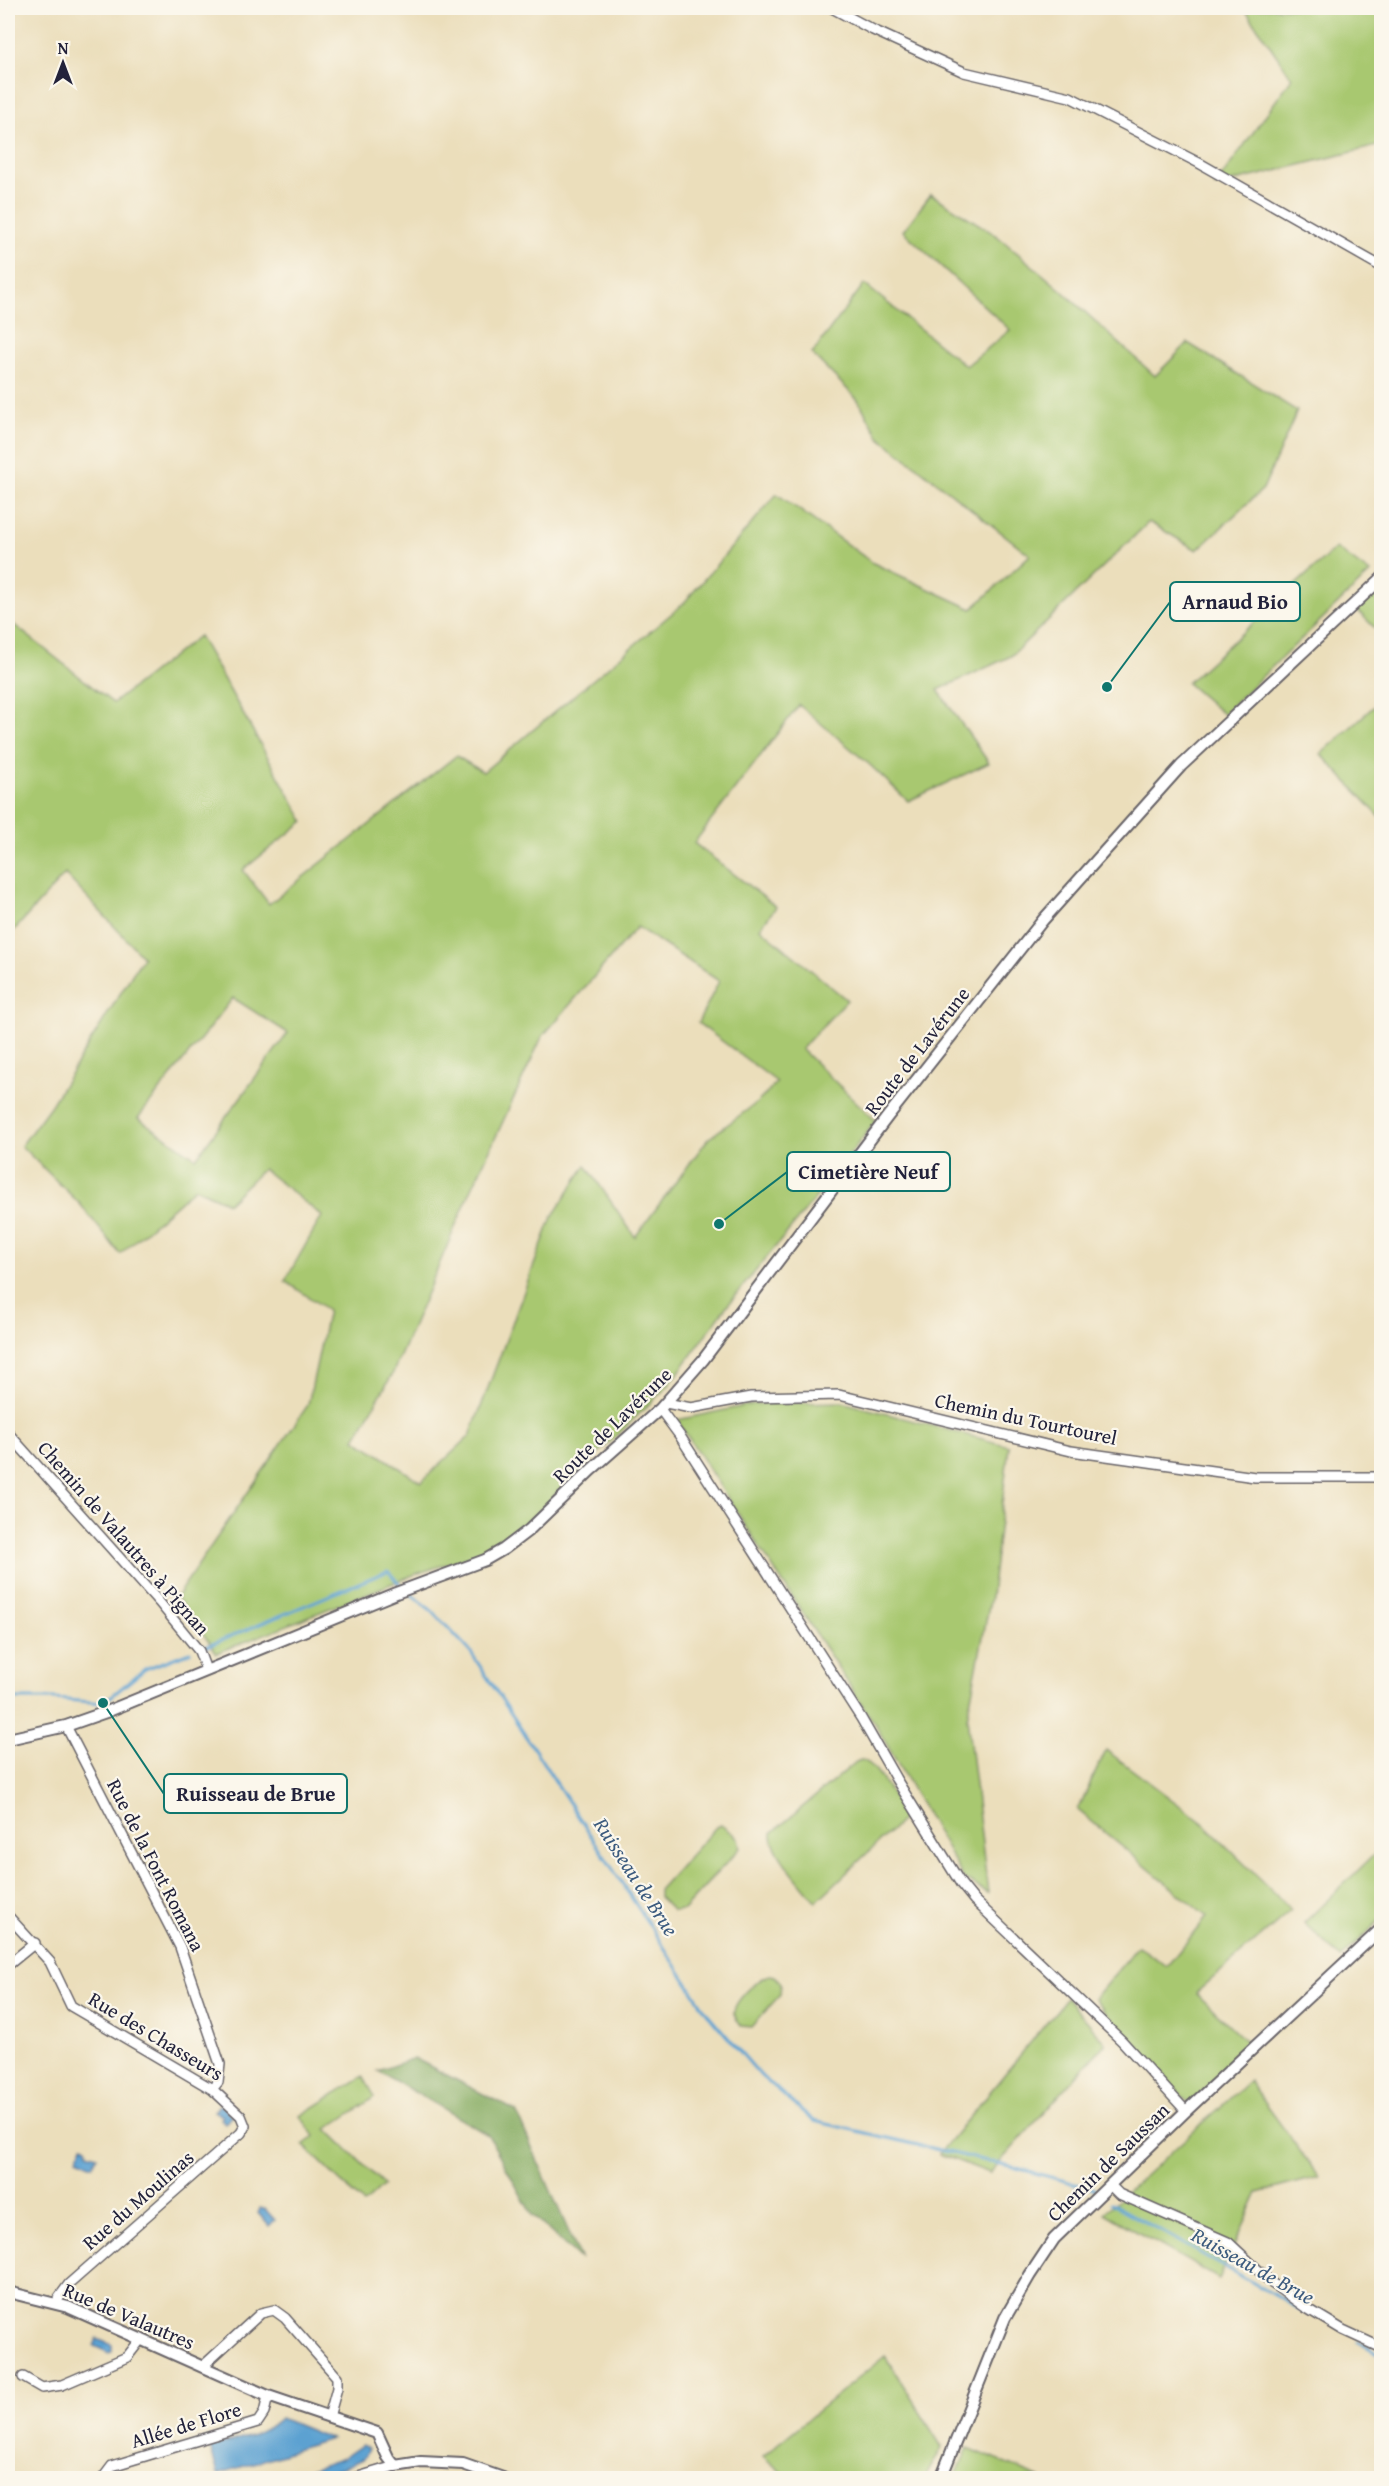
<svg xmlns="http://www.w3.org/2000/svg" width="1389" height="2486" viewBox="0 0 1389 2486" font-family="'Gentium Book Plus',serif">
	<style>
		.green { fill: #a8c870; stroke: #657556; stroke-width: 1.5; fill-rule: evenodd }
		.forest { fill: #86ac62; stroke: #54674e; stroke-width: 1.5 }
		.water { fill: #5ba1d1; stroke: #3e6286; stroke-width: 1.5 }
		.lines { fill: none; stroke-linecap: round; stroke-linejoin: round }
		.stream { stroke: #5ba1d1; stroke-width: 3 }
		.minor-casing { stroke: #686468; stroke-width: 12 }
		.tertiary-casing { stroke: #686468; stroke-width: 14 }
		.minor { stroke: #fff; stroke-width: 9 }
		.tertiary { stroke: #fff; stroke-width: 10 }
		.labels { text-anchor: middle; stroke-width: 4.5; stroke-linejoin: round; paint-order: stroke }
		.street-label { font-size: 20px; fill: #22223b; stroke: #fbf7ec }
		.water-label { font-size: 21px; font-style: italic; fill: #3c5b7e; stroke: #fbf7ec }
		.leader { fill: none; stroke: #0f766e; stroke-width: 2 }
		.callout-dot { fill: #0f766e; stroke: #fbf7ec; stroke-width: 2 }
		.callout { fill: #fbf7ec; stroke: #0f766e; stroke-width: 2 }
		.callout-label { font-size: 21px; text-anchor: middle; font-weight: bold; fill: #22223b }
	</style>
	<rect width="100%" height="100%" fill="#fbf7ec"/>
	<filter id="ink" filterUnits="userSpaceOnUse"><feTurbulence type="fractalNoise" baseFrequency=".0167" numOctaves="2"/><feDisplacementMap in="SourceGraphic" scale="12" xChannelSelector="R" yChannelSelector="G"/><feConvolveMatrix kernelMatrix="1 2 1 2 8 2 1 2 1" color-interpolation-filters="sRGB"/></filter>
	<filter id="wash" filterUnits="userSpaceOnUse"><feTurbulence type="fractalNoise" baseFrequency=".008" numOctaves="4" result="noise"/><feDisplacementMap in="SourceGraphic" scale="24" xChannelSelector="R" yChannelSelector="G"/><feGaussianBlur stdDeviation="1.35" result="paint"/><feColorMatrix in="noise" values="0 0 0 0 0 0 0 0 0 0 0 0 0 0 0 0 0 1.4 0 .05"/><feComposite in="paint" operator="in"/></filter>
	<g filter="url(#wash)">
		<rect width="100%" height="100%" fill="#ebdebb"/>
		<path class="green" d="M1244,8H1381V145L1215,186L1292,78Z
			M931,194L996,235L1060,289L1155,376L1188,343L1297,411L1263,489L1197,550L1149,522L1011,656L938,690L989,763L908,801L870,765L799,705L694,843L776,907L760,928L847,1000L801,1049L876,1121L805,1211L726,1307L671,1383L512,1537L483,1552L416,1574L217,1653L176,1597L308,1405L328,1310L285,1281L322,1216L263,1169L228,1203L195,1188L120,1254L80,1204L21,1146L51,1105L143,957L65,874L8,937V762L12,755L8,751V620L113,703L199,636L304,821L243,870L269,904L456,756L483,772L683,604L777,494L873,563L972,609L1030,555L879,437L858,400L812,354L864,284L966,366L1010,330L903,231ZM637,927L719,981L698,1023L777,1082L758,1102L708,1139L635,1237L586,1165L552,1217L470,1436L421,1482L355,1439L392,1375L468,1197L542,1037ZM233,998L288,1033L196,1158L138,1118Z
			M1336,548L1370,573L1223,714L1187,683Z
			M1381,587V634L1357,610Z
			M1381,700V818L1321,754Z
			M842,1402L1009,1446L991,1596L967,1718L988,1893L964,1879L876,1726L677,1420L754,1404Z
			M1106,1750L1203,1823L1291,1910L1196,1993L1251,2046L1189,2104L1094,1999L1138,1946L1167,1966L1207,1917L1078,1810Z
			M861,1760C876,1761 894,1800 902,1813L903,1819L816,1902C805,1888 770,1851 772,1833L856,1762Z
			M721,1825L738,1838L740,1848L683,1910L673,1911L659,1897V1890L715,1828Z
			M1381,1848V1919L1341,1958L1304,1923Z
			M770,1975L775,1976L781,1983L780,1995L751,2027L741,2026C739,2023 735,2018 734,2013C733,2002 760,1976 770,1975Z
			M1067,1998L1106,2043L990,2173L939,2154Z
			M363,2076L375,2097L327,2129L384,2185L364,2204L303,2145L315,2136L300,2116Z
			M1249,2081L1319,2177L1258,2193L1219,2279L1104,2213Z
			M885,2356L942,2447L925,2478H788L763,2456Z
			M968,2448L1041,2478H955Z"/>
		<path class="forest" d="M414,2058L516,2111L581,2260L532,2215L488,2135L378,2071Z"/>
		<path class="water" d="M220,2105L224,2107L233,2116L225,2123L221,2119L223,2116L214,2111Z
			M83,2145L87,2147L88,2153L97,2156L93,2165L77,2158Z
			M260,2208H264L275,2220L269,2226L258,2213Z
			M97,2339L112,2345V2351L109,2353L94,2346Z
			M280,2418L331,2439L218,2474L210,2447C234,2441 263,2436 280,2418Z
			M362,2445L368,2449L363,2459L317,2478H286L343,2458Z"/>
		<g class="lines">
			<path class="stream" d="M407,1591L432,1611L470,1651L707,2013L761,2076L814,2121L1013,2167L1095,2189
				M205,1647L388,1571L402,1587
				M8,1699H54L103,1703L145,1669L190,1652
				M1111,2203L1303,2311
				M1358,2342L1382,2355"/>
		</g>
	</g>
	<g filter="url(#ink)">
		<g class="lines">
			<defs>
				<path id="minor" d="M832,8L873,30L964,72L1070,97L1199,163L1382,267
					M666,1403L691,1408L751,1397L839,1395L1071,1451L1255,1477H1382
					M660,1409L680,1436L861,1718L896,1779L961,1884L974,1900L1122,2041L1186,2111
					M8,1433L159,1602L199,1651L206,1670
					M66,1726L180,1947L220,2064L218,2082L212,2089
					M8,1916L50,1962L71,2006L212,2089L241,2116L245,2126L241,2133L69,2284L58,2299V2304
					M8,1965L35,1943
					M1111,2186L1119,2194L1228,2242L1273,2284L1305,2307L1343,2330L1382,2348
					M202,2367L261,2313L274,2310L285,2318L337,2377V2388L329,2417
					M23,2377L42,2388L62,2385L127,2357L141,2339
					M103,2478L112,2466L258,2422L264,2413L268,2396
					M355,2478L395,2466"/>
				<path id="tertiary" d="M8,1739L66,1726L106,1712L396,1593L485,1560L504,1549L529,1530L591,1470L660,1409L703,1360L888,1116L1043,920L1181,766L1382,578
					M8,2292L68,2307L268,2396L377,2433L388,2457L395,2466L421,2462L463,2464L503,2478
					M941,2478L1005,2318L1030,2275L1054,2239L1186,2111L1382,1928"/>
			</defs>
			<use href="#minor" class="minor-casing"/>
			<use href="#tertiary" class="tertiary-casing"/>
			<use href="#minor" class="minor"/>
			<use href="#tertiary" class="tertiary"/>
		</g>
	</g>
	<g class="labels">
		<g class="street-label">
			<text transform="translate(917 1051) rotate(-52)" y="7">Route de Lavérune</text>
			<text transform="translate(1026 1419) rotate(12)" y="7">Chemin du Tourtourel</text>
			<text transform="translate(612 1425) rotate(-44)" y="7">Route de Lavérune</text>
			<text transform="translate(124 1538) rotate(49)" y="7">Chemin de Valautres à Pignan</text>
			<text transform="translate(156 1865) rotate(63)" y="7">Rue de la Font Romana</text>
			<text transform="translate(156 2036) rotate(31)" y="7">Rue des Chasseurs</text>
			<text transform="translate(1108 2162) rotate(-44)" y="7">Chemin de Saussan</text>
			<text transform="translate(138 2200) rotate(-41)" y="7">Rue du Moulinas</text>
			<text transform="translate(129 2316) rotate(23)" y="7">Rue de Valautres</text>
			<text transform="translate(186 2425) rotate(-17)" y="7">Allée de Flore</text>
		</g>
		<g class="water-label">
			<text transform="translate(636 1877) rotate(57)" y="7">Ruisseau de Brue</text>
			<text transform="translate(1253 2266) rotate(29)" y="7">Ruisseau de Brue</text>
		</g>
	</g>
	<path class="leader" d="M1107 687L1170 602M719 1224L787 1172M103 1703L164 1794"/>
	<g class="callout-dot">
		<circle cx="1107" cy="687" r="6"/>
		<circle cx="719" cy="1224" r="6"/>
		<circle cx="103" cy="1703" r="6"/>
	</g>
	<g class="callout">
		<rect x="1170" y="582" width="130" height="39" rx="6"/>
		<rect x="787" y="1152" width="163" height="39" rx="6"/>
		<rect x="164" y="1774" width="183" height="39" rx="6"/>
	</g>
	<g class="callout-label">
		<text x="1235" y="609">Arnaud Bio</text>
		<text x="868" y="1179">Cimetière Neuf</text>
		<text x="256" y="1801">Ruisseau de Brue</text>
	</g>
	<rect width="1389" height="2486" fill="none" stroke="#fbf7ec" stroke-width="30"/>
	<g transform="translate(63 63)" stroke="#fbf7ec" stroke-width="4.5" paint-order="stroke">
	<path d="M0-4.5L10 22L0 15L-10 22Z" fill="#22223b"/>
	<text y="-9" font-size="16" font-weight="bold" text-anchor="middle" fill="#22223b">N</text>
	</g>
</svg>
